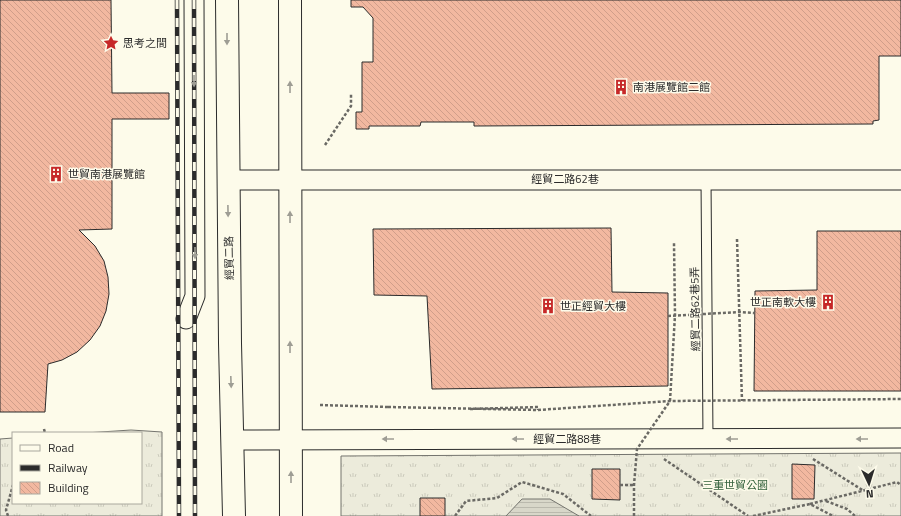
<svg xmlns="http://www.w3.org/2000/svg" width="901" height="516" viewBox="0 0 901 516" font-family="'Titillium Web','Noto Sans TC',sans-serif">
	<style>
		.grass { fill: url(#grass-tufts); stroke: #74746e }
		.water { fill: url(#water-rules); stroke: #74746e }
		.building { fill: url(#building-back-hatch); stroke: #2b2b2b }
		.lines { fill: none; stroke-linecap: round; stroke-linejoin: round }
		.service-casing { stroke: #2b2b2b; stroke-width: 11 }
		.minor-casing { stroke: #2b2b2b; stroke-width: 21 }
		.secondary-casing { stroke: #2b2b2b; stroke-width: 24 }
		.path { stroke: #6a6964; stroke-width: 2.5; stroke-dasharray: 3 2; stroke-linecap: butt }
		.service { stroke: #fdfbea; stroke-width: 9 }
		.minor { stroke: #fdfbea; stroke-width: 19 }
		.secondary { stroke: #fdfbea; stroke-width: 22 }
		.rail-casing { stroke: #2b2b2b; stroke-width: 4.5 }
		.rail { stroke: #fdfbea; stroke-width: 3; stroke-dasharray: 9; stroke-linecap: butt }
		.path-bridge { stroke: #6a6964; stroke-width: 2.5; stroke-dasharray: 3 2; stroke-linecap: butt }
		.oneway { fill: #9e9d94 }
		.labels { text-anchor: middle; stroke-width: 3; stroke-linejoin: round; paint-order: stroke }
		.poi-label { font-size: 11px; fill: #2b2b2b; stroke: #fdfbea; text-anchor: start }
		.street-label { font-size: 11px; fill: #2b2b2b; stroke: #fdfbea }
		.park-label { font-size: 11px; fill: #34623c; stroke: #fdfbea }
	</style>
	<defs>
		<pattern id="grass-tufts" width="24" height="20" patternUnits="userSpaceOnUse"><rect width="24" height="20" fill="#ecebdb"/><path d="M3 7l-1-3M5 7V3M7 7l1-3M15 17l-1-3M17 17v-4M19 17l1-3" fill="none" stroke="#cbcabc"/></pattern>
		<pattern id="water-rules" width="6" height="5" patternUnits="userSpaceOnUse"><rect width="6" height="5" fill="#d8d7c9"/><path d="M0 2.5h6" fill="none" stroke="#bab9ad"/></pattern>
		<pattern id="building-back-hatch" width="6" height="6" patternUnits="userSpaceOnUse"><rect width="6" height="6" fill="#f2b8a0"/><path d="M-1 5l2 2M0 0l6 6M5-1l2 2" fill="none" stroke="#d09e8a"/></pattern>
	</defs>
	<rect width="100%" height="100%" fill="#fdfbea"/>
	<path class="grass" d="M131,430L162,432V516H0V439L13,438V503H141V433H85Z
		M901,453V516H341V456Z"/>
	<path class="water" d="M522,499H550L579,516H506Z"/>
	<path class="building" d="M0,0H111L112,93H169V119H112V229L79,230L95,246L104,261L108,277L109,294L106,311L100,326L90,340L77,352L62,360L48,364L45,412H0Z
		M351,0H901V56H879V120L873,121V124L474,126V122H421L420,126H369V129H356V112H362V62H373V18L363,7H351Z
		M611,228L612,292L668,293V386L432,389L427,296L374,295L373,229Z
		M817,231H901V391H754L755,291L817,290Z
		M792,464L815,465L814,499H792Z
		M592,469H620V500L592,499Z
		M420,498H445V516H420Z"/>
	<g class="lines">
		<defs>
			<path id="service" d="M706,179L708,439"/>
			<path id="minor" d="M228,180H901
				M186,319L195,296L194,0
				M233,440L901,438"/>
			<path id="secondary" d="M227,0L230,343L234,516
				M290,0L291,516"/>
		</defs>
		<use href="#service" class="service-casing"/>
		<use href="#minor" class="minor-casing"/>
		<use href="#secondary" class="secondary-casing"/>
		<path class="path" d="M325,145L351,106V93
			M737,239L742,401
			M670,401L675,315L674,243
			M320,405L388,407
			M470,409L538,407V410
			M44,429L45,433
			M664,459L748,516
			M813,459L864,491
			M620,485H634
			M826,501L847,509L855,516
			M810,504L897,482L901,485
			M8,516L6,510L13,485
			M455,516L466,501L497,498L522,482L563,494L591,516
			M753,516L810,504L833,516"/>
		<use href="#service" class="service"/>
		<use href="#minor" class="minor"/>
		<use href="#secondary" class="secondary"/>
		<defs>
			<path id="rail" d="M177,0L179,516
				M194,0L195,516"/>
		</defs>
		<use href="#rail" class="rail-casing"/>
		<use href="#rail" class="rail"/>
		<path class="path-bridge" d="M668,316L740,312L754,313
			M388,407L538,410L670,401L901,399
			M634,516V485L637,449L670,401"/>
	</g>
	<defs><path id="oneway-solid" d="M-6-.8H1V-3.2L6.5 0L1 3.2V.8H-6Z"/></defs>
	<g class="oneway">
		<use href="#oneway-solid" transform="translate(227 39) rotate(90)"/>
		<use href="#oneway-solid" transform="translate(194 81) rotate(90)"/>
		<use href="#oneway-solid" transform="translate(290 87) rotate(-90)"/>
		<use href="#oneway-solid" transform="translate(228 211) rotate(89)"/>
		<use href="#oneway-solid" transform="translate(290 217) rotate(-90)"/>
		<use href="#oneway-solid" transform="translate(195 253) rotate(90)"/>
		<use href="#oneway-solid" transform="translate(290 347) rotate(-90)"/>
		<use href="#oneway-solid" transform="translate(231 382) rotate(88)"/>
		<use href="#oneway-solid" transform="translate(388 439) rotate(180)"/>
		<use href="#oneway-solid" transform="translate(518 439) rotate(180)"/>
		<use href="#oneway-solid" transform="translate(732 439) rotate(180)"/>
		<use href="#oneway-solid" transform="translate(862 439) rotate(180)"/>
		<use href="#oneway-solid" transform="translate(291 477) rotate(-90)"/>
	</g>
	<defs>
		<symbol id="sight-bare" viewBox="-9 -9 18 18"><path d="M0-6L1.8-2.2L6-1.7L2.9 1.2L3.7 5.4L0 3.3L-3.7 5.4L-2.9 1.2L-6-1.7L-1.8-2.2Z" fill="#c62828" stroke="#fdfbea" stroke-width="2.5" paint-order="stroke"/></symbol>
		<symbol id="building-bare" viewBox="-9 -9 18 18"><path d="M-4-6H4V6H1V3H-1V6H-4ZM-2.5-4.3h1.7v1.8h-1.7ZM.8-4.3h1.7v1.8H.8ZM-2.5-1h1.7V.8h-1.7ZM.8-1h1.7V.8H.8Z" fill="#c62828" stroke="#fdfbea" stroke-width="2.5" paint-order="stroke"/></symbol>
	</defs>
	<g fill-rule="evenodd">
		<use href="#sight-bare" x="100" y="32" width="22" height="22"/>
		<use href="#building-bare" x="610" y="76" width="22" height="22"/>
		<use href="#building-bare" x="45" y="163" width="22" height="22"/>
		<use href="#building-bare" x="817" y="291" width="22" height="22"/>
		<use href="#building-bare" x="537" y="295" width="22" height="22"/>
	</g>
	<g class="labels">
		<g class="poi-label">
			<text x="123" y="47">思考之間</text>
			<text x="633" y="91">南港展覽館二館</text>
			<text x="68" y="178">世貿南港展覽館</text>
			<text x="816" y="306" text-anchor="end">世正南軟大樓</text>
			<text x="560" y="310">世正經貿大樓</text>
		</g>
		<g class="street-label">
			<text x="565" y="183">經貿二路62巷</text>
			<text transform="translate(229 258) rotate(-91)" y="4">經貿二路</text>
			<text transform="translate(695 309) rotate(-91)" y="4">經貿二路62巷5弄</text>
			<text x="567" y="443">經貿二路88巷</text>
		</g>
		<g class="park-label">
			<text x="735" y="489">三重世貿公園</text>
		</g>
	</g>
	<rect x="12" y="432" width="130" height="72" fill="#fdfbea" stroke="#a9a89e"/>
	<rect x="20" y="445" width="20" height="6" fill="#fdfbea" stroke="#a9a89e"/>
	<text x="48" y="452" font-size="12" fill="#2b2b2b">Road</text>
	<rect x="20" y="465" width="20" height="6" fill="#2b2b2b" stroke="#a9a89e"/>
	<text x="48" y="472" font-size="12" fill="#2b2b2b">Railway</text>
	<rect x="20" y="482" width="20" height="12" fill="url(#building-back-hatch)" stroke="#a9a89e"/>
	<text x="48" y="492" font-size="12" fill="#2b2b2b">Building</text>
	<g transform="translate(869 484) rotate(176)" stroke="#fdfbea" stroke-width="3" paint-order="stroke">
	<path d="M0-3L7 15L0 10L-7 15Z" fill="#2b2b2b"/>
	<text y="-6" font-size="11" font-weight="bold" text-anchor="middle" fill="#2b2b2b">N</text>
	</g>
</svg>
